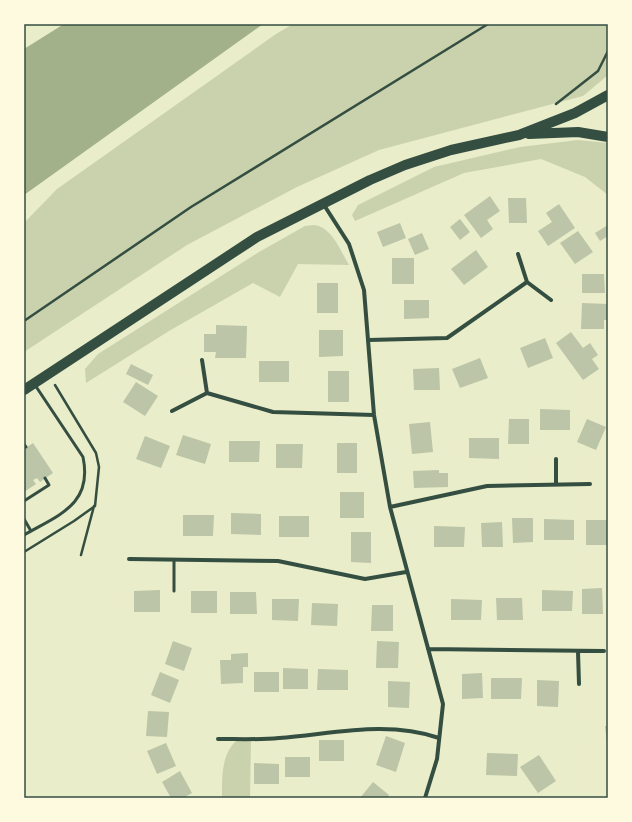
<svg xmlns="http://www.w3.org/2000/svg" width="632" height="822" viewBox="0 0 632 822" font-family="'Roboto Condensed',sans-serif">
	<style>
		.green { fill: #cad2ad }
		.water { fill: #a3b18a }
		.building { fill: #bcc5a7 }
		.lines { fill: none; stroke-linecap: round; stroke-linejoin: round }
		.path { stroke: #344e41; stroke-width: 2.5 }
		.service { stroke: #344e41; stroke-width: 3 }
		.minor { stroke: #344e41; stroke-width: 4 }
		.primary { stroke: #344e41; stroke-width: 10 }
		.neatline { fill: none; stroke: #344e41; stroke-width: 1.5 }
	</style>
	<rect width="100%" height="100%" fill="#e9edc9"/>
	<path class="green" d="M293,24H608V75L583,96L379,150L297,187L187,245L24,352V223L57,189L276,34Z
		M578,140L608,143V195L585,177L541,159L464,173L355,221L352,215L358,205L434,167L520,147Z
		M314,225C332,227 340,250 349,265L298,264L280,297L253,283L169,331L86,383L85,369L98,354L259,252L305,226Z
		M238,739L251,740L250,798H222C222,776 221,754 238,739Z"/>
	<path class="water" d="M64,24H263L24,195V49Z"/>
	<path class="building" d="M490,196L500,211L487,220L493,229L481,238L464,215Z
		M508,198H526L527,223H509Z
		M559,204L575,228L548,246L538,231L552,222L546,213Z
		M460,219L470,232L460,240L450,227Z
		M400,223L406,238L383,247L377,232Z
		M608,225V236L600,241L595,233Z
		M578,231L593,252L575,264L560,243Z
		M422,233L429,249L415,255L408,239Z
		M476,250L488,267L464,285L451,269Z
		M392,258H414V284H392Z
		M582,274H604L605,293H582Z
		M317,283H338V313H317Z
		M404,300H429V318L404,319Z
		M582,303L608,304V320H604V329H581Z
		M216,325L247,326L246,358H215L216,352H204V334H216Z
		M319,330H343V356L319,357Z
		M571,332L583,348L590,343L598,355L592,359L599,369L583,380L556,343Z
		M545,338L553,358L528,368L520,348Z
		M480,358L488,378L460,388L452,369Z
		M259,361H289V382H259Z
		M131,364L153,375L148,385L126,374Z
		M439,368L440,390H414L413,369Z
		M328,371H349V402H328Z
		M136,382L158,396L145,416L123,402Z
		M540,409L570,410V430H540Z
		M509,419H529V444H508Z
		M587,419L606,427L596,450L577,442Z
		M430,422L433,452L412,454L409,424Z
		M183,435L211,444L205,464L176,455Z
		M145,436L170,446L161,468L136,459Z
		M469,438H499V459L469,458Z
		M229,441H260L259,462H229Z
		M33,443L53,473L40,482L37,478L33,480L36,484L24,492V449Z
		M337,443H357V473H337Z
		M276,444H303L302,468H276Z
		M439,470V473H448V487L414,488L413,471Z
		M340,492H364V518H340Z
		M231,513L261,514V535L231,534Z
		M183,515H214L213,536H183Z
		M279,516H309V537H279Z
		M512,518H533V542L513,543Z
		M544,519L574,520V540H544Z
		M586,520H607V545H586Z
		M502,522L503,547H482L481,523Z
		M434,526L465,527L464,547H434Z
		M351,532H371V563L351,562Z
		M602,588L603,614H582V589Z
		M160,590V612H134V591Z
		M542,590L573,591L572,611H542Z
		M191,591H217V613H191Z
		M230,592H256L257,614H230Z
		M496,598H522L523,620H497Z
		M272,599H299L298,621L272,620Z
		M451,599L482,600L481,620H451Z
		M312,603L338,604L337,626L311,625Z
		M372,605H393V631H371Z
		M173,641L192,648L184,671L165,664Z
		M377,641L399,642L398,668H376Z
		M248,653V667H243V683L221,684L220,660H231V654Z
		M283,668L308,669V689H283Z
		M318,669L348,670V690H317Z
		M160,672L179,680L170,703L151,695Z
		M254,672H279V692H254Z
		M482,673L483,698L462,699V674Z
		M491,678H522L521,699H491Z
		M537,680L559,681L558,707L537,706Z
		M388,681L410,682L409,708L388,707Z
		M148,711L169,712L167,737L146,736Z
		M605,726H608V742H607Z
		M386,736L405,743L396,772L376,765Z
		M319,740H344V761H319Z
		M166,743L176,766L157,774L147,751Z
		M487,753L518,754L517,776L486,775Z
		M539,755L556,781L538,793L520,767Z
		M285,757H310V777H285Z
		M254,763L279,764V784H254Z
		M180,771L192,793L183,798H171L162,782Z
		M373,782L389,795L387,798H360Z"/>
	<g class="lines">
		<path class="path" d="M556,104L598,71L608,51
			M24,321L191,207L488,24
			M24,552L74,521L95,506L99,467L96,453L55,385
			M81,555L94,506"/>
		<path class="service" d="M24,444L26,447
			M24,501L49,485L45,478
			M24,519L31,531
			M24,535C58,515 93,505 83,457L35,385
			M174,560V591"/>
		<path class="minor" d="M324,205L349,244L364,290L374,415L390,507L443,704L437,759L425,798
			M518,254L527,282L551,300
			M369,340L447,338L527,282
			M207,393L273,412L374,415
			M172,411L207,393L202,360
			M556,459V484
			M390,507L487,486L590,484
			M129,559L278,561L365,579L406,572
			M428,649L604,651
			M578,652L579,684
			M218,739C238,739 259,740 279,738C333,734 386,720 439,738"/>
		<path class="primary" d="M529,134L578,132L608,137
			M24,390L257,237L370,180L405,165L451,150L519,135L575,113L608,95"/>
	</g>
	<rect width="632" height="822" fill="none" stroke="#fefae0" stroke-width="50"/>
	<rect x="25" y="25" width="582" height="772" class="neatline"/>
</svg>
